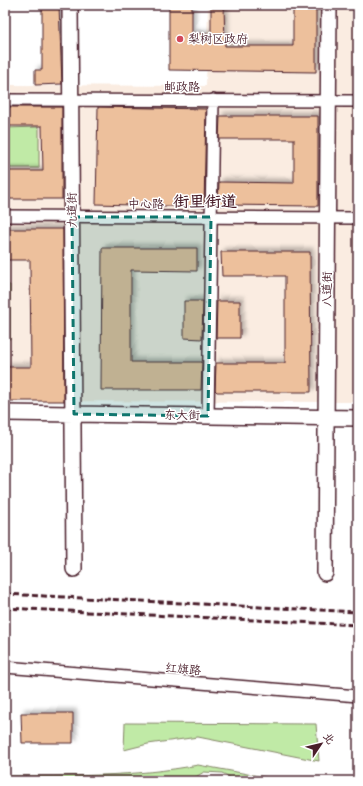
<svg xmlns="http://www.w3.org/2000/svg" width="363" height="786" viewBox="0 0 363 786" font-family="'Shantell Sans','LXGW WenKai TC',sans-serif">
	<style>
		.built { fill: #faece1 }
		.green { fill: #c0eaa6; stroke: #858468 }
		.building { fill: #edc09c; stroke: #4a1f2b; filter: url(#shadow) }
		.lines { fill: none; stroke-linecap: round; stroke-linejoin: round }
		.street-casing { stroke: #4a1f2b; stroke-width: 14 }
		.secondary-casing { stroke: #4a1f2b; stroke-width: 18 }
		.street { stroke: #fff; stroke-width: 11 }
		.secondary { stroke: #fff; stroke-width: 15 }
		.rail { stroke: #4a1f2b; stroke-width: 3; stroke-dasharray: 6 3; stroke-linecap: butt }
		.marked { fill: #0f766e; fill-opacity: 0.2; stroke: #0f766e; stroke-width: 3; stroke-dasharray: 8 5; stroke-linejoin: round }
		.poi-dot { fill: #d1495b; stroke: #fff; stroke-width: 1.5 }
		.labels { text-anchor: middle; stroke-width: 3; stroke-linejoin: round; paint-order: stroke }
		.poi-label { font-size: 12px; fill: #4a1f2b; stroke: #fff; text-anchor: start }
		.street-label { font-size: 12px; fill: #4a1f2b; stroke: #fff }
		.district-label { font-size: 16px; font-weight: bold; fill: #4a1f2b; stroke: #fff }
	</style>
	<defs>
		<filter id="shadow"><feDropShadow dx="3.5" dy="-3.5" stdDeviation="2" flood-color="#0004"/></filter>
	</defs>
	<rect width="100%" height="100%" fill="#fff"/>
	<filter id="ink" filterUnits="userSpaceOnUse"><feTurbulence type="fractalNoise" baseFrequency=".025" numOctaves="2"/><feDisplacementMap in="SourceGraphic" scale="8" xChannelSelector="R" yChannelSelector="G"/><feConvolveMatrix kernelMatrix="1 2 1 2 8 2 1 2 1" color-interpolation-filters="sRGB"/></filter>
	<g filter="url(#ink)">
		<path class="built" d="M208,5H358V402L5,401V85L206,86Z"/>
		<path class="green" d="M39,127V168H5V128Z
			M5,285H10V339H5Z
			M125,723L316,724L319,761L198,737L148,744L124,750Z
			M198,765L286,781H238L222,773L204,772L189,781H5V776C69,776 135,777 198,765Z"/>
		<path class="building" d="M42,5H59L62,84L35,85V70H42Z
			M169,5H192V33L211,34V5H224L225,46H293V5H316V72L169,70Z
			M5,107H62V199H5V171H43L42,126H5Z
			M98,107L206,109L204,207L96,204Z
			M220,116H318V206L218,205L219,182L294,183V139H219Z
			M5,229H63L64,401H5V367H31L30,260H5Z
			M102,248H197V271L131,270V362H202L201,390H101Z
			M221,252H310L311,392H217L215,390L216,363H285V276H222Z
			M184,301H203L202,339L184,338Z
			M217,301H240V338H216Z
			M21,713H73V743H22Z"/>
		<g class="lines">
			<defs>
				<path id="street" d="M5,100L358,101
					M5,216L358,218
					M208,416L213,100
					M5,667L358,696"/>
				<path id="secondary" d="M70,5L74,569
					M5,413L358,418
					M325,573L329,5"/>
			</defs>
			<use href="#street" class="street-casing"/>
			<use href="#secondary" class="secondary-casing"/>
			<use href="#street" class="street"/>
			<use href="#secondary" class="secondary"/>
			<path class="rail" d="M5,594L358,612
				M5,608L358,625"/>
		</g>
	</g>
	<path class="marked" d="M72,217H211L208,416L74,414Z"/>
	<circle class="poi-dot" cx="180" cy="39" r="4"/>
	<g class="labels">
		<g class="poi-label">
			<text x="188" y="43">梨树区政府</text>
		</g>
		<g class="street-label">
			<text x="182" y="91">邮政路</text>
			<text x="146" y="208">中心路</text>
			<text transform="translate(72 210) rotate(-91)" y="4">九道街</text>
			<text transform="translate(327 289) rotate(-90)" y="4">八道街</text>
			<text transform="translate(182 415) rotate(1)" y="4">东大街</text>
			<text transform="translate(183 669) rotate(5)" y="4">红旗路</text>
		</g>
		<g class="district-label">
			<text x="205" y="207">街里街道</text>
		</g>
	</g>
	<rect width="363" height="786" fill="none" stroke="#fff" stroke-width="20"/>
	<rect x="10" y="10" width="343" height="766" fill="none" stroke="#4a1f2b" stroke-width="1.5" filter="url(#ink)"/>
	<g transform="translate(321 744) rotate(55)" stroke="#ffffff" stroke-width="3" paint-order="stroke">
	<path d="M0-3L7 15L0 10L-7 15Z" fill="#4a1f2b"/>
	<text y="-6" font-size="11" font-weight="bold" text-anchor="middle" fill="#4a1f2b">北</text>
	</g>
</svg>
